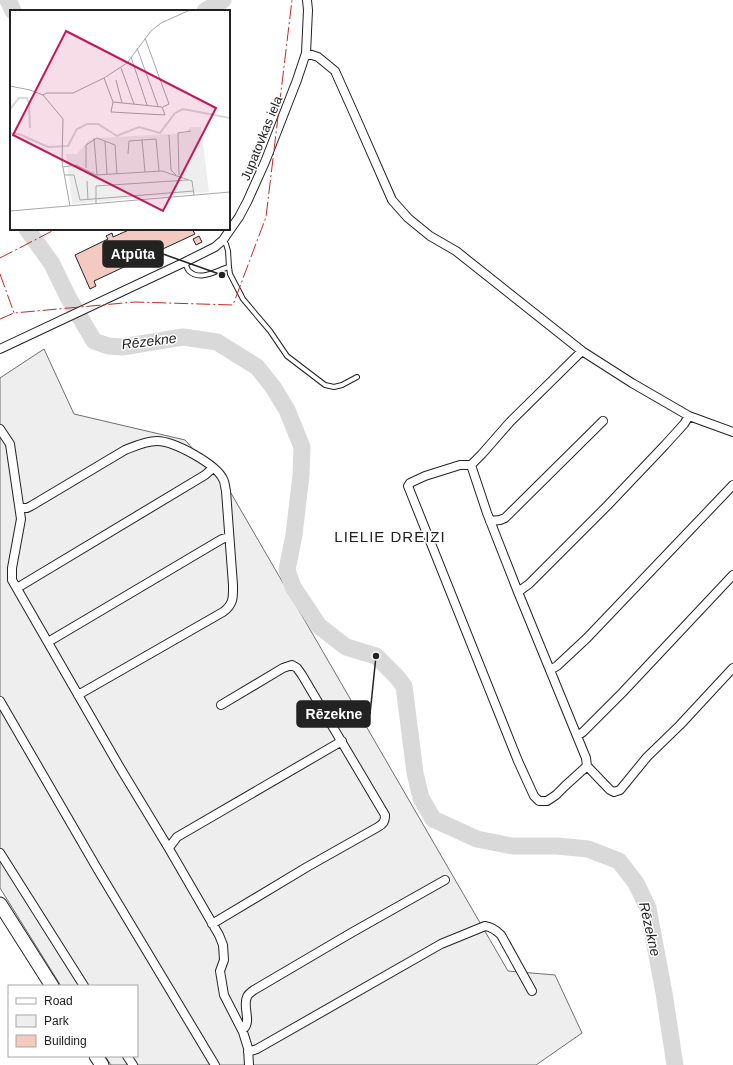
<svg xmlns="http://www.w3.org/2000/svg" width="733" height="1065" viewBox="0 0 733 1065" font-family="Arial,sans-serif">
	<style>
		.green { fill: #eee; stroke: #6f6f6f }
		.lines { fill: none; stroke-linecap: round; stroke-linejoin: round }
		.river { stroke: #d9d9d9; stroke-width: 17 }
		.building { fill: #f3c9c0; stroke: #222 }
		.service-casing { stroke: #222; stroke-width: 6 }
		.minor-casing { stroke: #222; stroke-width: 10 }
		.primary-casing { stroke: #222; stroke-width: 15 }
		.service { stroke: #fff; stroke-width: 4 }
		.minor { stroke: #fff; stroke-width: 8 }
		.primary { stroke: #fff; stroke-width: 13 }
		.power { stroke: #c62828; stroke-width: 1; stroke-dasharray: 14 3 2 3; stroke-linecap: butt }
		.labels { text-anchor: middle; stroke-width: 3; stroke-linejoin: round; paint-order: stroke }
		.street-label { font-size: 13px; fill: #222; stroke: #fff }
		.water-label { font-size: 14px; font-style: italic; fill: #222; stroke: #fff }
		.quarter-label { font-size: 15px; letter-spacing: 1px; fill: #222; stroke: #fff }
		.inset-river { fill: none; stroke: #d9d9d9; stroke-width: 2 }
		.inset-road { fill: none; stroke: #a7a7a7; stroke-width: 1 }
		.view { fill: #c2185b; fill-opacity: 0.15; stroke: #c2185b; stroke-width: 2 }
		.inset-edge { fill: none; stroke: #222; stroke-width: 2 }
		.leader { fill: none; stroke: #222; stroke-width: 1.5 }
		.callout-dot { fill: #222; stroke: #fff; stroke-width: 1.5 }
		.callout { fill: #222; stroke: #222; stroke-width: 1.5 }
		.callout-label { font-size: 14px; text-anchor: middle; font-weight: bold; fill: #fff }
	</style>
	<rect width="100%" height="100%" fill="#fff"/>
	<path class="green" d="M44,349L74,414L185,440L228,488L508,971L555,975L582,1033L536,1065H111L105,1056H137V986H61L0,888V378Z"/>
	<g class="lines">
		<path class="river" d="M8,0L13,11
			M205,11L223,0
			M27,229L52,264L68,297L94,341L108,346L122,347L183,337L217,342L257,367L273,387L287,410L302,447L301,475L294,535L287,570L293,587L319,626L346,647L376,656L396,676L404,686L415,773L421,798L433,819L477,839L512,846H557L588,849L619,861L636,883L648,908L664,993L675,1065"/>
	</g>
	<path class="building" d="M131,229H192L195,234L94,281L96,286L90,289L75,255L108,239L106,236L112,233L113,237Z
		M199,236L202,242L196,245L193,239Z"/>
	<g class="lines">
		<defs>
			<path id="service" d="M223,240L226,244L228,251L229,267L230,274L243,299L270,331L287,356L325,385L334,387L342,385L357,377
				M185,262C186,265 187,269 189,271C200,282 217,270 229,267"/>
			<path id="minor" d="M306,53L318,57L335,71L356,118L392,200L408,218L430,236L456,251L582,351L632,383L689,416L733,432
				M0,349L185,262L215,247L223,240L239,217L247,202L265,162L297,80L306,53L308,10L307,0
				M0,429L10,444L21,519L12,568V580L119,766L168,847L219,935L223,945L224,960L220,971L224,995L243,1032L248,1048L249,1065
				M471,465H460L425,476L410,483L408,486L518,761L534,796L539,801H547L556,795L565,786L587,766L586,758L518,592L487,513L471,465L482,454L510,422L582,351
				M20,508H27L31,506L125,450C135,446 146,441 157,441C174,441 216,464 223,479C225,482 225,487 226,491L233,585C233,597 234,604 223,612L78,695
				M490,521L500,520L505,518L603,421
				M17,588L205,475L213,468
				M518,592L529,584L607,506L665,445L684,424L689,416
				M48,642L222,539L229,537
				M550,670L557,666L587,638L733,485
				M0,701L98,870L215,1065
				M577,736L583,732L622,693L733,575
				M587,766L610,790L614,792L620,790L647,757L680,725L733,668
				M168,847L171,845L177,837L342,741
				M0,853L84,986
				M212,924L307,867L378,827C383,824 385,822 385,815L302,675L297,668L292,665L283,668L221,705
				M242,1030C253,1023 242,1007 247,997C248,994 251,992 254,990L351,933L445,880
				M248,1052L257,1049L441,944L485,926C492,927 496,930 501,935L532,991
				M127,1056L133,1065"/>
			<path id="primary" d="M0,904L52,986
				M96,1056L102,1065"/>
		</defs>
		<use href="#service" class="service-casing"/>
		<use href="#minor" class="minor-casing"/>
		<use href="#primary" class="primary-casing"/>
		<use href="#service" class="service"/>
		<use href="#minor" class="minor"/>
		<use href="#primary" class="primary"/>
		<path class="power" d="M0,258L56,229
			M0,274L14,313
			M0,319L14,313L135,302L233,305L266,217L292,0"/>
	</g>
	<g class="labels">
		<g class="street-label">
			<text transform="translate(261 138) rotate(-68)" y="5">Jupatovkas iela</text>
		</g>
		<g class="water-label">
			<text transform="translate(149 341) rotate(-7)" y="5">Rēzekne</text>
			<text transform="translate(650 929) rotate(77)" y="5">Rēzekne</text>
		</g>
		<g class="quarter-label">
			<text x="390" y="542">LIELIE DREIZI</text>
		</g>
	</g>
	<g transform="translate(10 10)">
		<rect width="220" height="220" fill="#fff"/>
		<path d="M180,117H191L199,182L62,194L56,144H67L79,130L88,128L176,123Z" fill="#eee"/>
		<path class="inset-river" d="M0,99L9,88H17L19,94L20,118M0,123L9,124L38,137L58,136L67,119L77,114H88L107,126L129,117L150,123L165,103L173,99L220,108"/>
		<path class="inset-road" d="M135,28L159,94L153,97M127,38L148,96M121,47L137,95M111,58L124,94M94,68L103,92L152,97L155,105L101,102L103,92M106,70L112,93M0,76L20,80L33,85L53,109L52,152L60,196M33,85L37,83H63L94,68L117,53L141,21L151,13L180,0M159,125L161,160L166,165M84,128L87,165M132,130L135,162M95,131L97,164M118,144L119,131L146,129L149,161M53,157L66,155L86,165L152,161L182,171L184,185M76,158V135L87,128L105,135L107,164M54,165H64L70,190L184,181M169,165L168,123L181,121M77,171L78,190M86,193V176L178,170M0,201L220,182"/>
		<path class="view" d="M56,21L206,98L153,201L3,125Z"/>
		<rect width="220" height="220" class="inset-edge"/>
	</g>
	<path class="leader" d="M222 275L163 254M376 656L370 714"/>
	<g class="callout-dot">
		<circle cx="222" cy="275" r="4"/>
		<circle cx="376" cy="656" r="4"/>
	</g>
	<g class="callout">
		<rect x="103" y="241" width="60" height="26" rx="4"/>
		<rect x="297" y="701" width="73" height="26" rx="4"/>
	</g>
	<g class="callout-label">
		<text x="133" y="259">Atpūta</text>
		<text x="334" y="719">Rēzekne</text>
	</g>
	<rect x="8" y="985" width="130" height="72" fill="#ffffff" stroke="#a7a7a7"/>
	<rect x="16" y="998" width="20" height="6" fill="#ffffff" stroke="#a7a7a7"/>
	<text x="44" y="1005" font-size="12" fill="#222222">Road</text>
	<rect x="16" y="1015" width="20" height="12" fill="#eeeeee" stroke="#a7a7a7"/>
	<text x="44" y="1025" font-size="12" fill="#222222">Park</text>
	<rect x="16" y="1035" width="20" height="12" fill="#f3c9c0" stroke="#a7a7a7"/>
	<text x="44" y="1045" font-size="12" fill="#222222">Building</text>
</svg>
